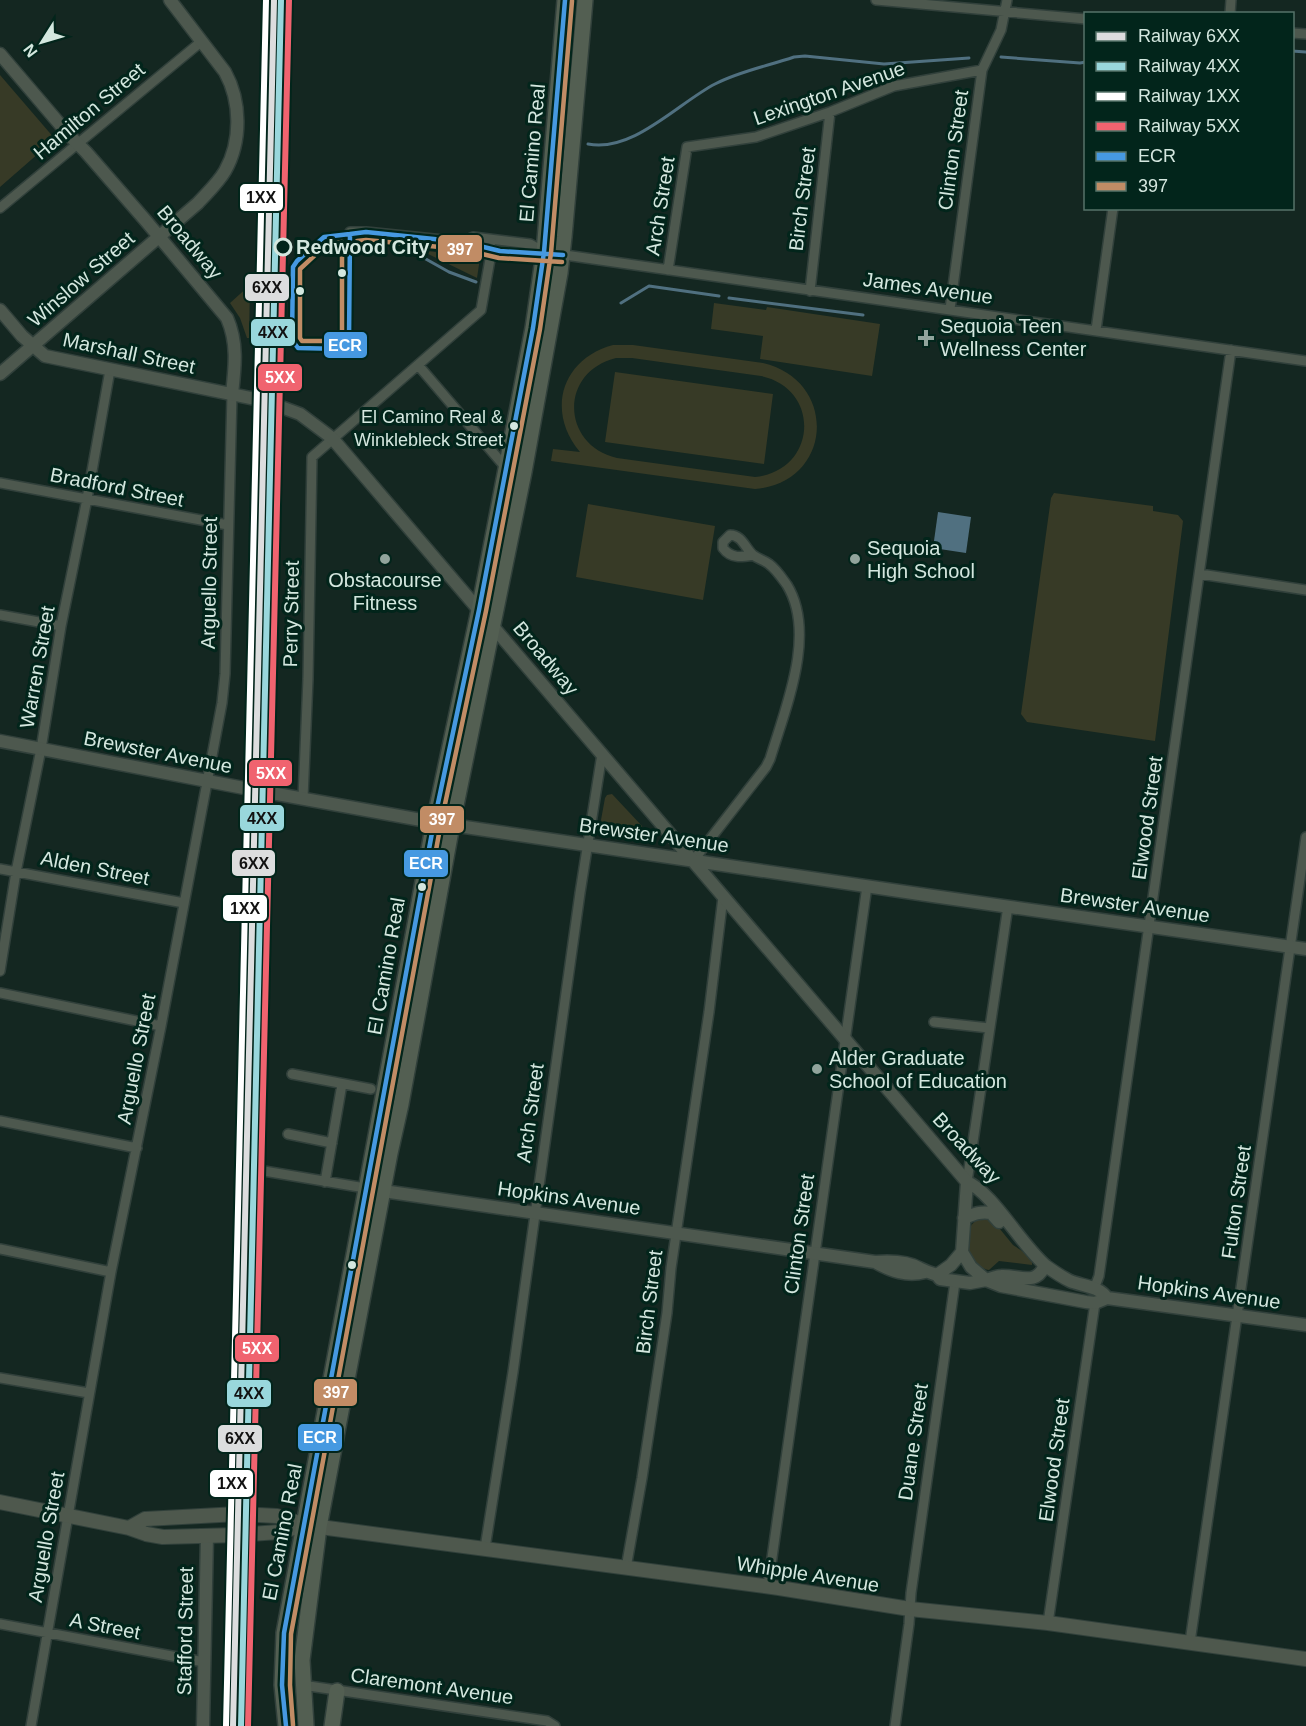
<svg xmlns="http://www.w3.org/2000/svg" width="1306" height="1726" viewBox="0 0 1306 1726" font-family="Helvetica,sans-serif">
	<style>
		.green { fill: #373a26; fill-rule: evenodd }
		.water { fill: #507080 }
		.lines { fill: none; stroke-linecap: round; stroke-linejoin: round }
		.stream { stroke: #507080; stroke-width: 3 }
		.minor-casing { stroke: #31403b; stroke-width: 12 }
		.tertiary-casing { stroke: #31403b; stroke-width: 15 }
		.secondary-casing { stroke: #31403b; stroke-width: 16 }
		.primary-casing { stroke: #31403b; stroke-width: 18 }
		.minor { stroke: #4d584e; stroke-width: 9 }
		.tertiary { stroke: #4d584e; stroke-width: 12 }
		.secondary { stroke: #4e584d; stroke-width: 14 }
		.primary { stroke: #535f52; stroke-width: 15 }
		.bus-1-casing { stroke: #02251b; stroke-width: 9 }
		.bus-2-casing { stroke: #02251b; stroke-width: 9 }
		.bus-1 { stroke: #4699e1; stroke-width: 4.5 }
		.bus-2 { stroke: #c18c65; stroke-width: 4.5 }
		.rail-1-casing { stroke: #02251b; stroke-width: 10 }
		.rail-2-casing { stroke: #02251b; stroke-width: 10 }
		.rail-3-casing { stroke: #02251b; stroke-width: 10 }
		.rail-4-casing { stroke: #02251b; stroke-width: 10 }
		.rail-1 { stroke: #dcddde; stroke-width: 6 }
		.rail-2 { stroke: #99d7dc; stroke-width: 6 }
		.rail-3 { stroke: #fff; stroke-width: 6 }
		.rail-4 { stroke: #f0636f; stroke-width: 6 }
		.stop-dot { fill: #02251b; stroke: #d4e7df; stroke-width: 3 }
		.bus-dot { fill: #d4e7df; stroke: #02251b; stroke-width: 2 }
		.poi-dot { fill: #91a49c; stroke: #02251b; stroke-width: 2 }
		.labels { text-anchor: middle; stroke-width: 6; stroke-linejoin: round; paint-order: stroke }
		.bus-label { font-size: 18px; fill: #d4e7df; stroke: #02251b; text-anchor: end }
		.street-label { font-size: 20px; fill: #d4e7df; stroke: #02251b }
		.stop-label { font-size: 20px; font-weight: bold; fill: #d4e7df; stroke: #02251b; text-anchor: start }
		.poi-label { font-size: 20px; fill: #d4e7df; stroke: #02251b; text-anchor: start }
		.line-badge { stroke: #02251b; stroke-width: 2 }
		.badge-label { font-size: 16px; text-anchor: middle; font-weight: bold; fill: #fff }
		.pale-badge-label { font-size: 16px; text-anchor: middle; font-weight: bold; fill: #111 }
	</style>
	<rect width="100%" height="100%" fill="#142721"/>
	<path class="green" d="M0,75L55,139L0,187Z
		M420,250L480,258L477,278Z
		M250,285L249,338H247L240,318L230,303Z
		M714,303L766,310L767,307L880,324L872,376L760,359L763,336L711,329Z
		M613,345H633L763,363C839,381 833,483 755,489L551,461L553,449L580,452C546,412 561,359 613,345ZM616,358H632L761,376C822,389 817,471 755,477L617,458C561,445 559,372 616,358Z
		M615,372L773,394L764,464L605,442Z
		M1054,493L1153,506V511L1178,515L1183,521L1155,741L1027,722L1021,714L1051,498Z
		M588,504L715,526L703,600L576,577Z
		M612,794L642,826V832C634,839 612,834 604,829L601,820L605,798L607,795Z
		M981,1218L989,1220L995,1223L1013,1245L1025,1253L1032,1261V1265L999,1261L989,1270C964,1265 958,1227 981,1218Z"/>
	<path class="water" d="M938,512L971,517L966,553L933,548Z"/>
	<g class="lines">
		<path class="stream" d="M1292,51L1306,52
			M1001,57L1080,63L1086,62
			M588,144C633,153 678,103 715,84C740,71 768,66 794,57L805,56L884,64L969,58
			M408,249L449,272L476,282
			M729,298L863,315
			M621,303L649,286L719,296"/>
		<defs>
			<path id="minor" d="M876,0L1086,19
				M1230,14L1231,0
				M1292,33L1306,34
				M0,208L202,41
				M350,232H366L463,242C485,251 521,254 544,252L1306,361
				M463,242L473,237L530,244L544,252
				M668,270L687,147L756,137L830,112L894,86L982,70
				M810,291L830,112
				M950,309L982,70L1001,30L1007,0
				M1096,330L1113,208
				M418,365L507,469
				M0,483L228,525
				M1200,574L1306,590
				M0,615L61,626
				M303,798L308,679L312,457L481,310L492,248
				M693,861L766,767L770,759C785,709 817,634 787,585C782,578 776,569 769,564C764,560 758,559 753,555C745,548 742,535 730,535L723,542V548C731,559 742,557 753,555
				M0,869L184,903
				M0,971L16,872L41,749L61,626L87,499L110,370
				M0,993L161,1026
				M934,1022L989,1028
				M292,1074L371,1089
				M0,1121L137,1148
				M288,1134L332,1143
				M258,1170L383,1191
				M325,1182L342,1084
				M967,1182L1008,906
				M0,1249L111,1272
				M1094,1289L1099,1276L1231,350
				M0,1378L89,1393
				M485,1548L513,1372L580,893L602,754
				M626,1568L642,1478L667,1313L671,1268L709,1012L723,897
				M768,1586L867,886
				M1048,1623L1095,1303
				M0,1624L204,1662
				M1190,1642L1306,837
				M302,1685L547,1721L555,1726
				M31,1726L111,1272L161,1026L222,703L225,674L232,394
				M895,1726L909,1624L911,1593L955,1282"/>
			<path id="tertiary" d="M0,54L69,135L86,152L146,221L227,318C238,343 235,367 232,394
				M0,310L22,336L45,356L265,401L300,414L332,438L967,1182C992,1192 1021,1245 1046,1266C1053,1271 1062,1277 1070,1281C1082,1286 1099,1286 1107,1298
				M0,374L198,203C207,193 218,183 225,171C242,141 241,101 225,72L170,0
				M0,741L249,789L438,823L933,896L1306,949
				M383,1191L875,1262C888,1261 907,1261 919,1268C925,1271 930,1273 937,1275L940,1279L970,1283L986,1280L1001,1286L1086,1302L1095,1303L1107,1298L1306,1325
				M964,1218C974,1214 981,1211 991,1213L999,1222
				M962,1252L971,1267L986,1280C991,1279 996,1276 1001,1276C1019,1275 1036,1287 1045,1265
				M875,1262C891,1271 907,1277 925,1272
				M937,1275L951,1265L962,1252L967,1182
				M203,1726L207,1536"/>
			<path id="secondary" d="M0,1502L129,1528L146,1534L163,1537L238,1535L279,1532L305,1525
				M129,1528L145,1519L238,1514L277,1516L305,1525L779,1588L910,1609L1048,1623L1306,1659"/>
			<path id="primary" d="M286,1726L282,1685L284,1633L434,822L479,610L533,328L544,252L565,0
				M306,1726L302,1660L319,1527L390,1153L401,1104L452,825L524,472L560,273L564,237L585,0
				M332,1726L337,1691"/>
		</defs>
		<use href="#minor" class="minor-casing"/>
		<use href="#tertiary" class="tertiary-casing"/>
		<use href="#secondary" class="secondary-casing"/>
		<use href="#primary" class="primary-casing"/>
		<use href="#minor" class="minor"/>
		<use href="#tertiary" class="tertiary"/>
		<use href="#secondary" class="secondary"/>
		<use href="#primary" class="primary"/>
		<defs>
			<path id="bus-1" d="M350,234L349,339L343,349L298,348L292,340L293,267L297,261L324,237Z
				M350,234L366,232L463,242L500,251L563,255
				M286,1726L282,1685L284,1633L434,822L479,610L533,328L544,252L565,0"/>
			<path id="bus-2" d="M357,241L366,240L461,249L499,258L562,262
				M342,242V337L339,341H302L300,338V269L327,244Z
				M293,1725L290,1685L291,1634L441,823L486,611L540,329L551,253L572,1"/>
		</defs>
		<use href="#bus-1" class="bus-1-casing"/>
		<use href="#bus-2" class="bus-2-casing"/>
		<use href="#bus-1" class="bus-1"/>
		<use href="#bus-2" class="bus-2"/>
		<defs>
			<path id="rail-1" d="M233,1726L274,0"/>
			<path id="rail-2" d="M241,1726L281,0"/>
			<path id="rail-3" d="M226,1726L266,0"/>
			<path id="rail-4" d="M248,1726L289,0"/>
		</defs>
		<use href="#rail-1" class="rail-1-casing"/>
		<use href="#rail-2" class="rail-2-casing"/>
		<use href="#rail-3" class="rail-3-casing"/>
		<use href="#rail-4" class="rail-4-casing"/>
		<use href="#rail-1" class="rail-1"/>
		<use href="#rail-2" class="rail-2"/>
		<use href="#rail-3" class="rail-3"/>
		<use href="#rail-4" class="rail-4"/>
	</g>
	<circle class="stop-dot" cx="283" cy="247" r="8"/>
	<g class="bus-dot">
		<circle cx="342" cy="273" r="5"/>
		<circle cx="300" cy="291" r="5"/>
		<circle cx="514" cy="426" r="5"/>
		<circle cx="422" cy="887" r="5"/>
		<circle cx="352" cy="1265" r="5"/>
	</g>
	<g class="poi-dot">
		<path d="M923 329h6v6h6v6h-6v6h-6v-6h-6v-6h6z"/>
		<circle cx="385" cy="559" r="6"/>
		<circle cx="855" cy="559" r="6"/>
		<circle cx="817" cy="1069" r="6"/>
	</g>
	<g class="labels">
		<g class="bus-label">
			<text x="503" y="423">El Camino Real &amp;<tspan x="503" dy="23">Winklebleck Street</tspan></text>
		</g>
		<g class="street-label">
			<text transform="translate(829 93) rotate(-19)" y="7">Lexington Avenue</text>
			<text transform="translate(89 111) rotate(-40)" y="7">Hamilton Street</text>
			<text transform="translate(953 150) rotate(-82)" y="7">Clinton Street</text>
			<text transform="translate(532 153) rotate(-85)" y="7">El Camino Real</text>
			<text transform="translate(802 199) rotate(-83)" y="7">Birch Street</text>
			<text transform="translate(660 206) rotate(-81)" y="7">Arch Street</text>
			<text transform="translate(190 242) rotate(50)" y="7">Broadway</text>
			<text transform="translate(81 279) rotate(-41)" y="7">Winslow Street</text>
			<text transform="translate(928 288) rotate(8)" y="7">James Avenue</text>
			<text transform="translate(129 353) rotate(12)" y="7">Marshall Street</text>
			<text transform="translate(117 487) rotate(11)" y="7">Bradford Street</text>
			<text transform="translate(209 583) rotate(-89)" y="7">Arguello Street</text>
			<text transform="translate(291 614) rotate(-89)" y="7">Perry Street</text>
			<text transform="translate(546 658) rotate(50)" y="7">Broadway</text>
			<text transform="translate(37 667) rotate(-80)" y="7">Warren Street</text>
			<text transform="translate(158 752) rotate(11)" y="7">Brewster Avenue</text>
			<text transform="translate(1147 818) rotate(-82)" y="7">Elwood Street</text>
			<text transform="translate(654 835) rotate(8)" y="7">Brewster Avenue</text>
			<text transform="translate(95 868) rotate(11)" y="7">Alden Street</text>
			<text transform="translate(1135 905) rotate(8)" y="7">Brewster Avenue</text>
			<text transform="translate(386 966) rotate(-80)" y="7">El Camino Real</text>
			<text transform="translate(136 1059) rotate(-79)" y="7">Arguello Street</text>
			<text transform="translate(530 1113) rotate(-82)" y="7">Arch Street</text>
			<text transform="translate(967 1148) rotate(47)" y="7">Broadway</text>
			<text transform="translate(569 1198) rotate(8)" y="7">Hopkins Avenue</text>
			<text transform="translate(1236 1202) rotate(-82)" y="7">Fulton Street</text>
			<text transform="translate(799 1234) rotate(-82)" y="7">Clinton Street</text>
			<text transform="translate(1209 1292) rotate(8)" y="7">Hopkins Avenue</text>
			<text transform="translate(649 1302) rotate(-83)" y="7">Birch Street</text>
			<text transform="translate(913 1442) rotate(-82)" y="7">Duane Street</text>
			<text transform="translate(1054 1460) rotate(-82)" y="7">Elwood Street</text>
			<text transform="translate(282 1532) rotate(-79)" y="7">El Camino Real</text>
			<text transform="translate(46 1537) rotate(-80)" y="7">Arguello Street</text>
			<text transform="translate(808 1574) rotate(9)" y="7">Whipple Avenue</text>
			<text transform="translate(105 1626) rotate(11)" y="7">A Street</text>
			<text transform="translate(185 1631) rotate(-89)" y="7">Stafford Street</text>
			<text transform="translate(432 1686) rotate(8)" y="7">Claremont Avenue</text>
		</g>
		<g class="stop-label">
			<text x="296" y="254">Redwood City</text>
		</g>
		<g class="poi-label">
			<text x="940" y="333">Sequoia Teen<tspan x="940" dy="23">Wellness Center</tspan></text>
			<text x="867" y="555">Sequoia<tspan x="867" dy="23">High School</tspan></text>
			<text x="385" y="587" text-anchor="middle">Obstacourse<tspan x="385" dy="23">Fitness</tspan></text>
			<text x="829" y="1065">Alder Graduate<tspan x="829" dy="23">School of Education</tspan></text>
		</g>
	</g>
	<g class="line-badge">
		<rect x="239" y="183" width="45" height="29" rx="6" fill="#fff"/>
		<rect x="437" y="234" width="46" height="29" rx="6" fill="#c18c65"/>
		<rect x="244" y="273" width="46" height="29" rx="6" fill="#dcddde"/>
		<rect x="250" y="318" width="46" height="29" rx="6" fill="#99d7dc"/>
		<rect x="323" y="331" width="45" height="28" rx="6" fill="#4699e1"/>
		<rect x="257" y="363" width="46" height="29" rx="6" fill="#f0636f"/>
		<rect x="248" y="759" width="45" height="28" rx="6" fill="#f0636f"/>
		<rect x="239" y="804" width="46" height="28" rx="6" fill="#99d7dc"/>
		<rect x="419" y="805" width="46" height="29" rx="6" fill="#c18c65"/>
		<rect x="231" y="849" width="45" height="28" rx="6" fill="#dcddde"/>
		<rect x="403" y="849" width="46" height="29" rx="6" fill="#4699e1"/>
		<rect x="222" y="894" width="46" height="28" rx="6" fill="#fff"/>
		<rect x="234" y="1334" width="46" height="29" rx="6" fill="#f0636f"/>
		<rect x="313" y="1378" width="45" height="29" rx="6" fill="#c18c65"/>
		<rect x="226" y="1379" width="46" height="29" rx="6" fill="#99d7dc"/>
		<rect x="297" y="1423" width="46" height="29" rx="6" fill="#4699e1"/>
		<rect x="217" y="1424" width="46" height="29" rx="6" fill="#dcddde"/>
		<rect x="209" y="1469" width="45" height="29" rx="6" fill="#fff"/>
	</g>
	<g class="badge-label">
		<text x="460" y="255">397</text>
		<text x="345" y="351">ECR</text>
		<text x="280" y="383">5XX</text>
		<text x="271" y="779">5XX</text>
		<text x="442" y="825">397</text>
		<text x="426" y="869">ECR</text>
		<text x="257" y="1354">5XX</text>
		<text x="336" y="1398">397</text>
		<text x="320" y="1443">ECR</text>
	</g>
	<g class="pale-badge-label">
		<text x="261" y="203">1XX</text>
		<text x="267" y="293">6XX</text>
		<text x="273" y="338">4XX</text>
		<text x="262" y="824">4XX</text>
		<text x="254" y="869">6XX</text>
		<text x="245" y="914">1XX</text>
		<text x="249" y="1399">4XX</text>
		<text x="240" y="1444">6XX</text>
		<text x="232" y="1489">1XX</text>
	</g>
	<rect x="1084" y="12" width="210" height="198" fill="#02251b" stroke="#567369" stroke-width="1.5"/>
	<rect x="1096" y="32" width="30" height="9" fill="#dcddde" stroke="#567369" stroke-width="1.5"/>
	<text x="1138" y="42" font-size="18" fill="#d4e7df">Railway 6XX</text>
	<rect x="1096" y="62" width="30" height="9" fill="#99d7dc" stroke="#567369" stroke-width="1.5"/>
	<text x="1138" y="72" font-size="18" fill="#d4e7df">Railway 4XX</text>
	<rect x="1096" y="92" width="30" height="9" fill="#ffffff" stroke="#567369" stroke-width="1.5"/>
	<text x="1138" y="102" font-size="18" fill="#d4e7df">Railway 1XX</text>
	<rect x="1096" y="122" width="30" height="9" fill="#f0636f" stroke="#567369" stroke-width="1.5"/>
	<text x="1138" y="132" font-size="18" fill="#d4e7df">Railway 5XX</text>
	<rect x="1096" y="152" width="30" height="9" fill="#4699e1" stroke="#567369" stroke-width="1.5"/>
	<text x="1138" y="162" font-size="18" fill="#d4e7df">ECR</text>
	<rect x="1096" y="182" width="30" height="9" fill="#c18c65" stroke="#567369" stroke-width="1.5"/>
	<text x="1138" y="192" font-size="18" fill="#d4e7df">397</text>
	<g transform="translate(42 42) rotate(233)" stroke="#02251b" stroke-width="4.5" paint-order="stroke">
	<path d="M0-4.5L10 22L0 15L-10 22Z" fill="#d4e7df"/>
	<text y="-9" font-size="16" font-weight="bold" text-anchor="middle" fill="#d4e7df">N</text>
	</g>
</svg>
